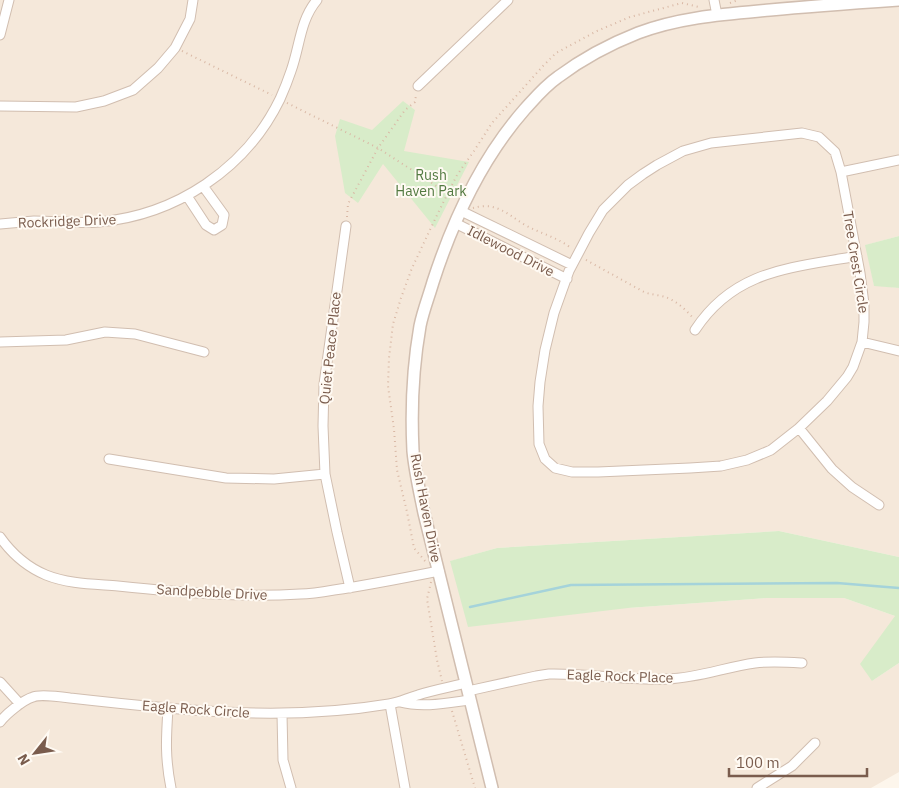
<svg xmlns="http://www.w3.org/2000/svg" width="899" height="788" viewBox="0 0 899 788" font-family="'IBM Plex Sans',sans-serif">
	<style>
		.residential { fill: #f5e8da }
		.green { fill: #d8ecc9 }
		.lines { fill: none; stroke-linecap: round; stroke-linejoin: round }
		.stream { stroke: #a5d3da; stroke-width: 2.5 }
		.minor-casing { stroke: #d1beb0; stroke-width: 11 }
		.tertiary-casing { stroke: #d1beb0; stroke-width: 14 }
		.path { stroke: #d9b8a5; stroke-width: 2; stroke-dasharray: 1 4; stroke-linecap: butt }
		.minor { stroke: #fff; stroke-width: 9 }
		.tertiary { stroke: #fff; stroke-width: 11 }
		.labels { text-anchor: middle; stroke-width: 4; stroke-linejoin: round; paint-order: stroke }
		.park-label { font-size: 14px; fill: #537a41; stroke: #fffaf3 }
		.street-label { font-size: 14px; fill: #7a5c4d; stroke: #fffaf3 }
	</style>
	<rect width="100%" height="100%" fill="#fdf6ec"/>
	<path class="residential" d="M0,0H899V236L866,245L874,285L899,288V557L779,531L497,548L451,561L628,608L767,598H844L895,616L872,681L899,663V772L871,788H0Z"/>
	<path class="green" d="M403,101L415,110L404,151L469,162L435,228L383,164L358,203L345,193L335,136L340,119L372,130Z
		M899,236V288L874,286L865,245Z
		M779,531L899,557V663L872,681L860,664L895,616L844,598H767L628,608L468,627L450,561L497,548Z"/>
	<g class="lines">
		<path class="stream" d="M470,607L571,585L837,583L899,588"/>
		<defs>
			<path id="minor" d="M714,0L717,15
				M0,35L9,0
				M418,86L508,0
				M0,106L76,107L104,101L133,90L158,68L175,48L190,19L193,0
				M802,133L819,137L835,152L841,172L860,273L864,304V322L862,342L853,367L847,377L827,401L799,428L771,450L747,460L721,466L690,468L598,472H572L555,468L545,459L539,444L538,406L540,382L545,350L554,313L569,271L589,233L603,210L628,185L643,174L657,165L683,151L711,143Z
				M841,172L899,160
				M187,196L206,225L214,230L222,225L224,215L203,186
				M461,211L572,265
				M455,223L567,279
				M0,224C11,223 23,222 34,221C56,221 78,224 99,222C176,215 246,169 280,99C284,90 288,80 291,71C300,46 300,20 317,0
				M346,226L324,384L323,426L325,474L337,532L350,588
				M695,330C735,269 792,268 857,256
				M0,342L66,340L105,332L135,334L204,352
				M862,342L899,351
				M799,428L832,469L852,487L879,505
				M109,459L226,478L274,479L325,474
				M0,537C12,554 27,567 46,575C68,584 94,584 118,586C178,592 239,598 300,594C311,594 323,592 334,590C369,585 404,578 439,571
				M0,682L20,704
				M468,691L536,676L549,674C588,673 628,681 668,679C698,678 726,667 755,663C771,661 786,662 802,663
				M400,702C423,708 447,703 470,700
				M390,704L405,788
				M168,709C166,739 165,758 171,788
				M282,714L283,760L291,788
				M0,722C6,714 23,700 33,697C39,694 63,697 70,698C176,710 283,722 389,704C401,702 407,698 418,695C433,690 450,687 466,683
				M757,788L792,766L815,743"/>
			<path id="tertiary" d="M492,788L424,513C420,493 415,472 413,451C411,411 413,366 420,326C423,311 429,296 433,282C453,220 481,159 525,109C535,98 545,86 558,77C582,59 610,44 638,33C680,17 726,14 770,10C813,6 856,3 899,0"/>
		</defs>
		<use href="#minor" class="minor-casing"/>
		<use href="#tertiary" class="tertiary-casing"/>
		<path class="path" d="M730,3L738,0
			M182,51L272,95
			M287,103L378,148L455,198
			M473,208C480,206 489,205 496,208C508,212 516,220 527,226C542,234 559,238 572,249
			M347,217L348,204L378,148L405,110L415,102L416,95
			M586,260L644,292C652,295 661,295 668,298C679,303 687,311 694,319
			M425,561L414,548L407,512L397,470L394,429L388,386L389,358L393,324L401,298L412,268L438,213L457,175L474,151L492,123L543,66L556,53L597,31L630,17L682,3L699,7
			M431,582L427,599L437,660L442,681
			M452,711L475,788"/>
		<use href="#minor" class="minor"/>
		<use href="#tertiary" class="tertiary"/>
	</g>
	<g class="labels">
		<g class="park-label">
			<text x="431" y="180">Rush<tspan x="431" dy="16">Haven Park</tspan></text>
		</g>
		<g class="street-label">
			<text transform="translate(67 221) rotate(-2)" y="5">Rockridge Drive</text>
			<text transform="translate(511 251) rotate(27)" y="5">Idlewood Drive</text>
			<text transform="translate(856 262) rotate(81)" y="5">Tree Crest Circle</text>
			<text transform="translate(330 348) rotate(-84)" y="5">Quiet Peace Place</text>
			<text transform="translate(426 508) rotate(79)" y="5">Rush Haven Drive</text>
			<text transform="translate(212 592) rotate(3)" y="5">Sandpebble Drive</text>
			<text transform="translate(620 676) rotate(2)" y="5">Eagle Rock Place</text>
			<text transform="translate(196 709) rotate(4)" y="5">Eagle Rock Circle</text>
		</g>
	</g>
	<g transform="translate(35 753) rotate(240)" stroke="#fffaf3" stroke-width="4" paint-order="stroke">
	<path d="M0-4L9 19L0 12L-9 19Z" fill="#7a5c4d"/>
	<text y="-8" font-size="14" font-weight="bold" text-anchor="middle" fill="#7a5c4d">N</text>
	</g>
	<path d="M729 768v8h138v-8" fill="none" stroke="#7a5c4d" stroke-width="2.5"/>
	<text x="736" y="768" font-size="15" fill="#7a5c4d" stroke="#fffaf3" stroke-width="4" paint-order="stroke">100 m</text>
</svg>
